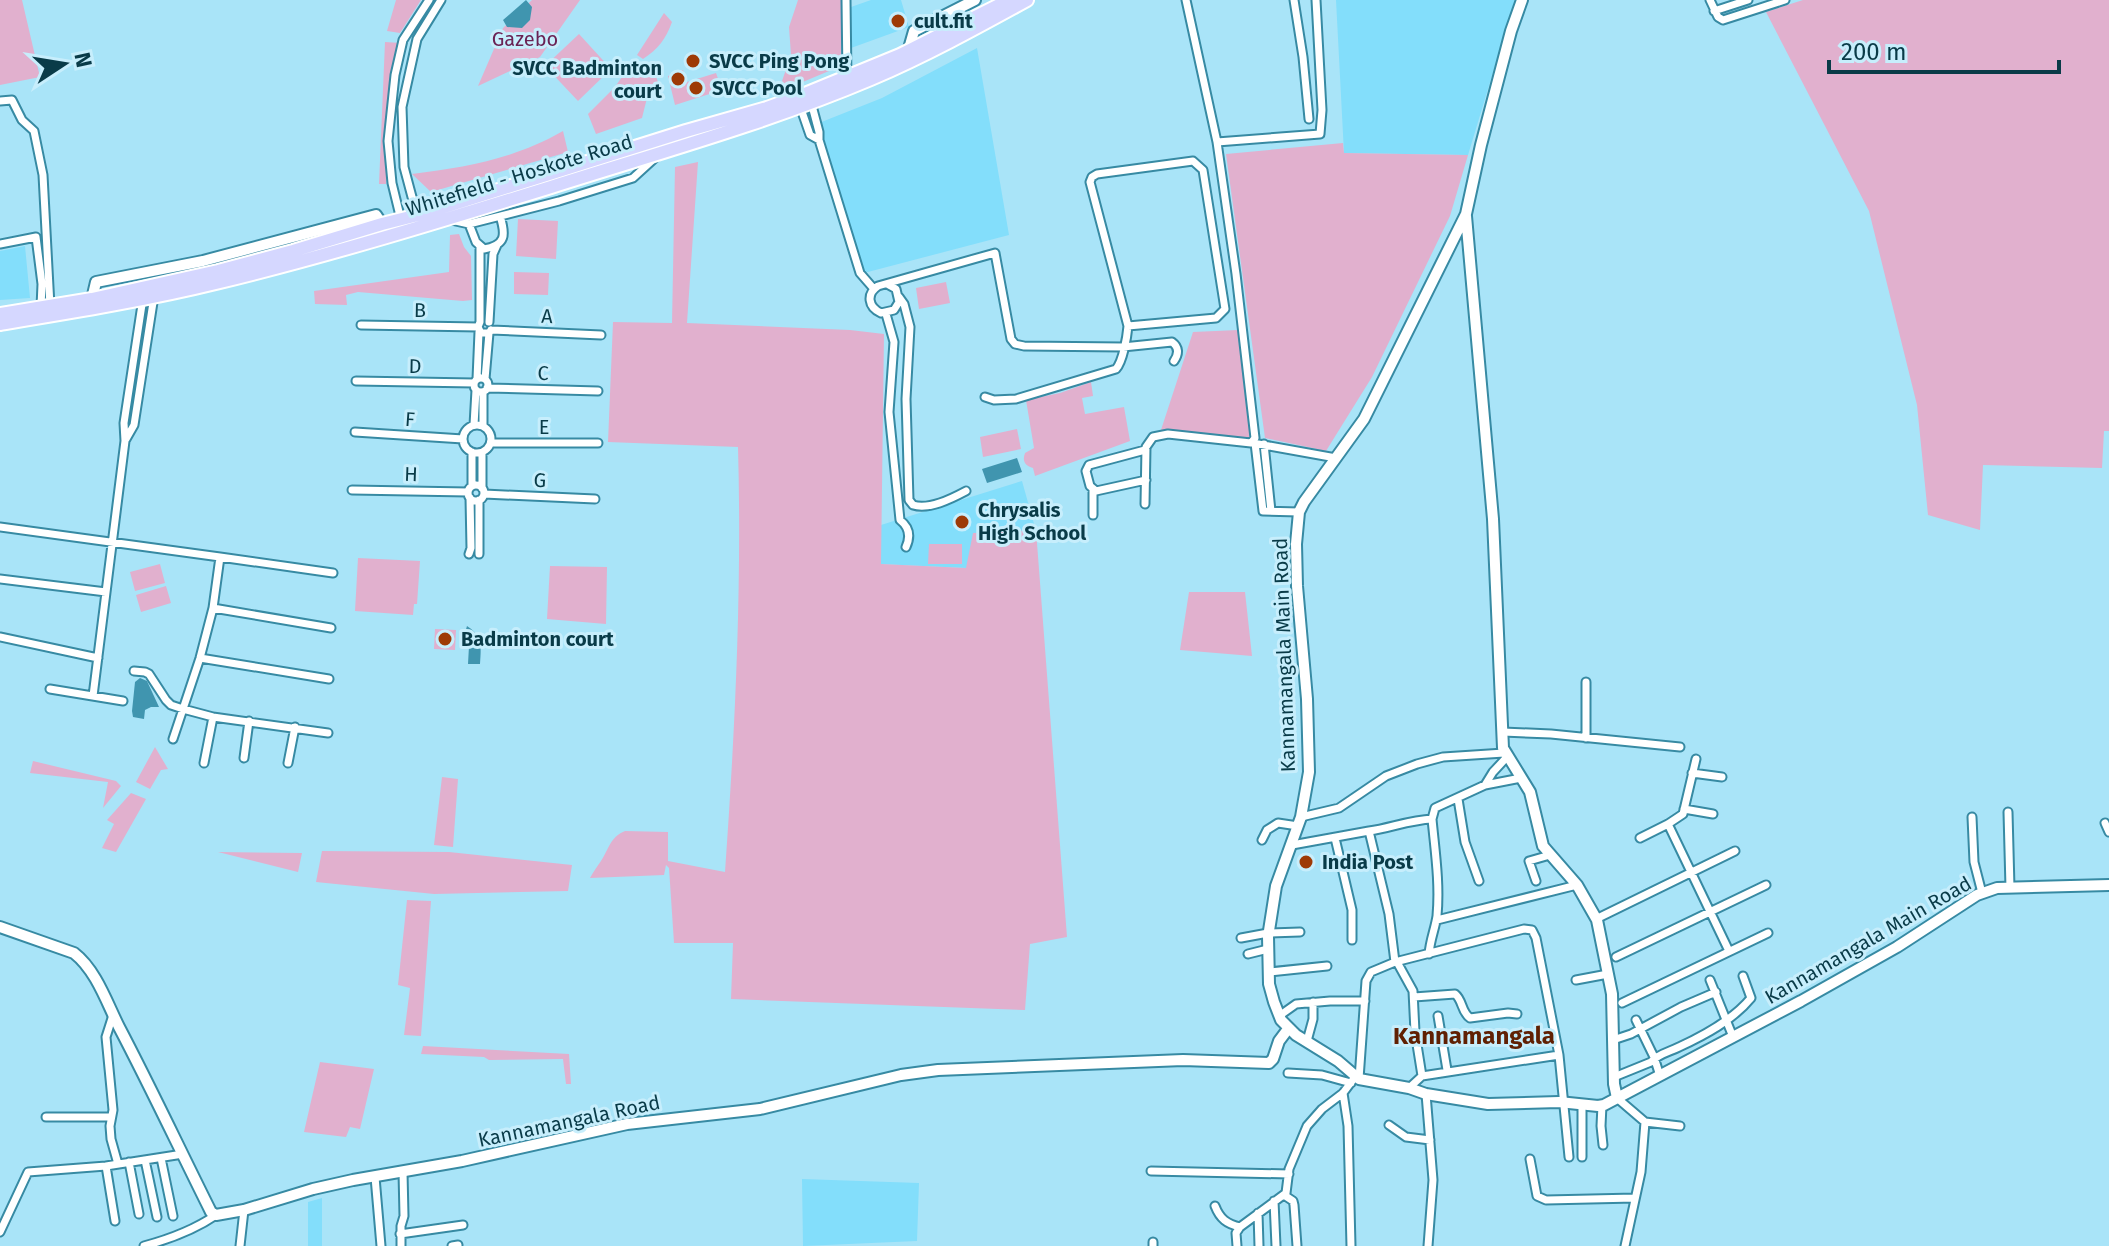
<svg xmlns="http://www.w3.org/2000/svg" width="2109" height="1246" viewBox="0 0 2109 1246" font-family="'Fira Sans',sans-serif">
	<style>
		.built { fill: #83defb }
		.green { fill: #e1b0ce }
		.water { fill: #4095af }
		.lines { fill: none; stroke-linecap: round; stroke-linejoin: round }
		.street-casing { stroke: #378aa3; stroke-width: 11 }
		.secondary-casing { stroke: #378aa3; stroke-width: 14 }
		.primary-casing { stroke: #fff; stroke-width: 16 }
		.street { stroke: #fff; stroke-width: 7 }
		.secondary { stroke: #fff; stroke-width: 10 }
		.primary { stroke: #d5d7ff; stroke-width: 12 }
		.poi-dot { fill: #9e3a06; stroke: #c7eefc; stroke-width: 3 }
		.labels { text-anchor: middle; stroke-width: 6; stroke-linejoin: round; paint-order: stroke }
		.poi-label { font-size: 20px; font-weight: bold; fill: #093b48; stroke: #c7eefc; text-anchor: start }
		.park-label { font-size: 20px; fill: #6a2254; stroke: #c7eefc }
		.street-label { font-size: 20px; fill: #093b48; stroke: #c7eefc }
		.quarter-label { font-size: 24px; font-weight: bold; fill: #602003; stroke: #c7eefc }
	</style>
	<rect width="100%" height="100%" fill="#a9e4f8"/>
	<path class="built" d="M871,0H901L909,27L851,48V7Z
		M1336,0H1515L1468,155L1344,153Z
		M977,48L1009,235L864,273L819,123L882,98Z
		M25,246L30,298L0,300V251Z
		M1022,481L1036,531L967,568L880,564L881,525Z
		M802,1179L919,1183L917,1241L803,1246Z
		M322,1198V1246H308V1202Z"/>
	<path class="green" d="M0,0H22L40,77L0,85Z
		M396,0H421L400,33L387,31Z
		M532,0H580L540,57L478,86L503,28Z
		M798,0H841V66L786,89L782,81L791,55L789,27Z
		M1803,0H2109V431H2104L2102,468L1983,465L1980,530L1928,515L1917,405L1869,211L1766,12Z
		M664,13L672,22C666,39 658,49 643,59L637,55Z
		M579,34L611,69L578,101L545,66Z
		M385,42L401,43L388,123L386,184H379Z
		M651,62L660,88L647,98L642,118L596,134L588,114L615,87L628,68Z
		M683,70L687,82L716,73L722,90L675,105L668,76Z
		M563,131L568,152L431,192L412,174C467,167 514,159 563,131Z
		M1343,143L1344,153L1468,155L1450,216L1372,377L1326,451L1265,438L1226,154Z
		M698,162L687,323L850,330L884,334L881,564L966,568L973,533L1036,530L1067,937L1030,944L1025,1010L731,999L733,943H674L669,868L666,865L664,875L590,878C593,872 597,867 601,861C609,849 610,837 625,831L668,832V861L725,872C735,731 742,589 738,447L608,442L613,322L672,323L675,167Z
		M518,219L558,221L556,259L516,256Z
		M459,234L464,247L471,256L472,300L463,301L358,292L346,295L347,305L315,304L314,291L449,272L450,235Z
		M514,272L549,273L548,295L514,294Z
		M946,282L950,303L919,309L916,288Z
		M1238,330L1250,439L1160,433L1193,332Z
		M1091,382L1093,396L1082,398L1085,414L1124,407L1130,441L1035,476L1033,468C1025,466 1022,461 1025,453L1034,448L1026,400L1060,393Z
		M1017,429L1021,449L983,457L980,437Z
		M929,544H962V564H928Z
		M358,558L420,561L417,604H414L413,615L355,611Z
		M160,564L165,583L135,591L130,572Z
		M550,566L607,567L606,624L547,619Z
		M166,586L171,603L141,612L136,595Z
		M1189,592H1245L1252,656L1180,650Z
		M435,629L456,630L455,650L434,649Z
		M155,747L168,769L161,770L150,789L136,782Z
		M33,761L116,781L121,786L103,808L108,782L30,773Z
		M442,777L458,779L453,847L434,845Z
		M131,793L146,799L116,852L102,848L114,824L107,820Z
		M322,851L449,852L572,865L568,891L434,894L316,882Z
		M218,852L302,853L298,872Z
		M407,900L431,901L421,1036L404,1035L410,988L398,985Z
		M423,1046L569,1054L571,1084H566L563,1059L489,1060L484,1057L421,1054Z
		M320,1062L374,1069L360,1129L350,1127L346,1137L304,1132Z"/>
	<path class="water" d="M526,0L532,7L530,20L522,28L507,27L503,20Z
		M1017,458L1022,472L987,483L982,469Z
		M467,626C483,636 481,647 480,664H468L469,646L464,636Z
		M140,678L147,681L159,707H151L145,710L144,719L133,717L132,711L135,682Z"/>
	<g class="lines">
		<defs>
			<path id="street" d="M846,0L847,78
				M1294,0L1303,57L1309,119
				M1710,0L1718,17L1723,20L1785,0
				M1714,11L1748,0
				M0,101L12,100L22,120L34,131L43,175L50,306
				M800,106L810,135L819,140V132L811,102
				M819,140L860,273L874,289
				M1217,142L1320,134L1322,110L1316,0
				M422,214L412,197L404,167L402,107L417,39L441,0
				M401,220L392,183L388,141L395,75L403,40L429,0
				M451,220L469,224L476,242L484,249C506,245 506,235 500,216
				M469,224L559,201L633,178L656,157
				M0,244L36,237L42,284L41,307
				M480,247V322L478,327L481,333H489
				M887,284L896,289L899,302L894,310L881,313C868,307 866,294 878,286L995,253L1011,339L1015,344L1024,346L1123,347L1172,342C1179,347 1179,354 1174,361
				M899,297L904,304L910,327L906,399L909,500L913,505C929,510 951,499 966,491
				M886,314L894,342L889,412L900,520C909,527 911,536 906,547
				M489,322L493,254L497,245
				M361,325L478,327
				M491,330L601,335
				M474 385a7 7 0 1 1 14 0a7 7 0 1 1-14 0Z
				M477,379L479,332
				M485,379L489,333L491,330
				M356,381L474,383
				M487,388L598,391
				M483,392V426
				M985,397L994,400L1016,399L1116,369C1123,361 1127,337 1128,326L1216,318L1225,309L1203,170L1193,161L1097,174L1092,177L1090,182L1128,326
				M474,425L476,390
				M463 439a14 14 0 1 1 28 0a14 14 0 1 1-28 0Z
				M355,432L463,439
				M126,439L134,425L154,296
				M491,443H598
				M1253,443L1336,458
				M1255,443L1263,511L1299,512
				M1264,444L1271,511
				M1145,450L1089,465L1086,471L1090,486L1096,491L1146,480
				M472,452V486
				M482,453V488
				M468 493a8 8 0 1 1 16 0a8 8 0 1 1-16 0Z
				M352,490L468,492
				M484,494L595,499
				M1145,504L1146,447L1153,437L1168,434L1251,443L1255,438L1236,274L1217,142L1186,0
				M1093,515V490
				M0,527L220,557
				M469,554L471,548L470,498
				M479,554V500
				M0,579L106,592
				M213,608L331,628
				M0,637L98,658
				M200,658L329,679
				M134,671L145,672L149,674L166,700L171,705L183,709L213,717L328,733
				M50,689L123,701
				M93,696L125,441L124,423L143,298
				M1503,732L1551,734L1680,747
				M1586,738V682
				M173,739L200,658L213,608L220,557L333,573
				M244,758L249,721
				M204,763L213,717
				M288,763L295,727
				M1692,773L1722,777
				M1485,785L1493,772L1507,757
				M1458,799L1465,842L1479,881
				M1684,809L1713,814
				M2008,812L2010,888
				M1301,817L1339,808L1386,776L1417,764L1443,757L1504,753
				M1972,817L1974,862L1982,893
				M2105,823L2109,832
				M1668,824L1729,951
				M1369,831C1390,828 1410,820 1432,819
				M1335,838L1352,910V940
				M1640,838L1668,824L1683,814L1696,759
				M1262,840L1267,830L1278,823L1298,826
				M1292,845L1369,831L1389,914L1395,962
				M1536,881L1529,861L1550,855
				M1596,919L1735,851
				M1437,920L1577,885
				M1241,938L1268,933L1300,932
				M1248,954L1268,949
				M1429,954C1430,940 1435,929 1437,916C1440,883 1435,851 1432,819L1435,808L1485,785L1521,778
				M1616,957L1766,885
				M1397,962L1413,991L1415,1032L1422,1076
				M1269,972L1327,966
				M1576,980L1608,974
				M1710,980L1733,1037
				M1414,997L1455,994C1463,1000 1461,1012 1470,1018L1508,1013L1517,1014
				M1622,1003L1768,933
				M113,1015L106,1037L113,1110L110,1126L111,1139L118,1164
				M1279,1016L1296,1004L1330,1001H1365
				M1438,1016L1447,1070
				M1636,1020L1654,1057L1660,1076
				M1613,1040L1631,1034L1681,1007L1716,992
				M1307,1041L1313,1019V1002
				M1288,1073L1322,1075L1351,1083
				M1614,1077L1651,1062C1658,1054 1669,1052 1679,1047C1705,1035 1733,1020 1751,998L1743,976
				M1359,1079L1366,981L1371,972L1395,962L1524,929L1532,930L1536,938L1559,1055L1569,1157
				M1409,1088L1422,1076L1559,1055
				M1343,1093L1348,1126L1351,1246
				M1426,1094L1433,1180L1428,1246
				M1617,1098L1645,1122L1641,1172L1625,1246
				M1602,1105L1601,1126L1603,1145
				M46,1117H111
				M1645,1122L1680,1126
				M1389,1125L1406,1137L1430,1140
				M1582,1157V1106
				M161,1158L173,1216
				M1530,1159L1537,1196L1546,1200L1635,1198
				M145,1160L157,1217
				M129,1162L139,1214
				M106,1166L115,1221
				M1151,1171L1289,1174
				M375,1177L381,1246
				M1284,1195L1293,1201L1294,1205L1297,1246
				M1274,1201L1276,1246
				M1215,1206C1220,1219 1227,1224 1240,1227
				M1258,1213L1259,1246
				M0,1232L28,1172L106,1166L183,1154
				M400,1234L463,1225
				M144,1246C170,1239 194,1230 216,1215
				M240,1246L244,1210
				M401,1246V1226L404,1216L403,1172
				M452,1246L458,1245
				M1153,1246V1242
				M1237,1246L1236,1233L1240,1227L1286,1193L1289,1169L1307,1126L1322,1109L1343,1093L1355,1077"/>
			<path id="secondary" d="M1522,0L1511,31L1481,145L1466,214L1364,419L1304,502L1299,512L1296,544L1297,586L1307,699L1309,772L1301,817L1276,886L1268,937L1269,984L1274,1002L1281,1020L1296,1035L1338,1061L1359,1079L1409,1088L1426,1094L1488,1104L1559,1102L1598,1106L1604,1105L1801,1001L1897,947L1977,895L1997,888L2109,885
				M908,52L914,31L975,0
				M1466,216L1493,519L1503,748L1530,792L1543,846L1577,885L1597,920L1612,994L1614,1084L1617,1098
				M92,299L96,282L203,261L376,215L382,224
				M0,927L74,953C96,970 107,1003 119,1027C151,1088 180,1150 211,1212L216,1215L244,1210L313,1189L353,1180L462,1161L627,1124L760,1109L901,1075L938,1070L1183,1060L1269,1063L1273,1059L1279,1041L1288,1029"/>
			<path id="primary" d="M0,314L92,299L218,271L293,251L382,224L422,214L686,131L767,108L800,96L900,55L1009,0
				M0,324C73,312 147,300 220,282C331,255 441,221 551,187C658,153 767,123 871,79C925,56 976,28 1027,0"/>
		</defs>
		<use href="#street" class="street-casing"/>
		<use href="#secondary" class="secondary-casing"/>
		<use href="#primary" class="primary-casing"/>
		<use href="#street" class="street"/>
		<use href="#secondary" class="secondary"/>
		<use href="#primary" class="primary"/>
	</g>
	<g class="poi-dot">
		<circle cx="898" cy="21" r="8"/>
		<circle cx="693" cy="61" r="8"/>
		<circle cx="678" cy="79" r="8"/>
		<circle cx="696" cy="88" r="8"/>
		<circle cx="962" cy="522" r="8"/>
		<circle cx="445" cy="639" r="8"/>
		<circle cx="1306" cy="862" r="8"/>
	</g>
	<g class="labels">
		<g class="poi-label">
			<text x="914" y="28">cult.fit</text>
			<text x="709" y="68">SVCC Ping Pong</text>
			<text x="662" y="75" text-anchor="end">SVCC Badminton<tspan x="662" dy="23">court</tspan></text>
			<text x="712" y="95">SVCC Pool</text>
			<text x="978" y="517">Chrysalis<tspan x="978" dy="23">High School</tspan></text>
			<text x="461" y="646">Badminton court</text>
			<text x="1322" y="869">India Post</text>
		</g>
		<g class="park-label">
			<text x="525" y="46">Gazebo</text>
		</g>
		<g class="street-label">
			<text transform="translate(519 175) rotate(-17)" y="7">Whitefield - Hoskote Road</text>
			<text transform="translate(420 310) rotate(1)" y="7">B</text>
			<text transform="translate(547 316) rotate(2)" y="7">A</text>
			<text transform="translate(415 366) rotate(1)" y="7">D</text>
			<text transform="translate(543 373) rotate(2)" y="7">C</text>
			<text transform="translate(410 419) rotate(4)" y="7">F</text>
			<text x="544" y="434">E</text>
			<text transform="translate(411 474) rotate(2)" y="7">H</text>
			<text transform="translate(540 480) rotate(3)" y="7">G</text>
			<text transform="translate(1284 655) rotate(-92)" y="7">Kannamangala Main Road</text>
			<text transform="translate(1868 940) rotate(-30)" y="7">Kannamangala Main Road</text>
			<text transform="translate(569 1121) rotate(-12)" y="7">Kannamangala Road</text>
		</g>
		<g class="quarter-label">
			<text x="1474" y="1044">Kannamangala</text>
		</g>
	</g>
	<g transform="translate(64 64) rotate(78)" stroke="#c7eefc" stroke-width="6" paint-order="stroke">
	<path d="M0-6L14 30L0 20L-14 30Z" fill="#093b48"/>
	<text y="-12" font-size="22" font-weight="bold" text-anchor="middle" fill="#093b48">N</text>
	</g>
	<path d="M1829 60v12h230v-12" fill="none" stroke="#093b48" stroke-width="4"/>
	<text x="1841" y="60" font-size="24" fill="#093b48" stroke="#c7eefc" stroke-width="6" paint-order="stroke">200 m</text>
</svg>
